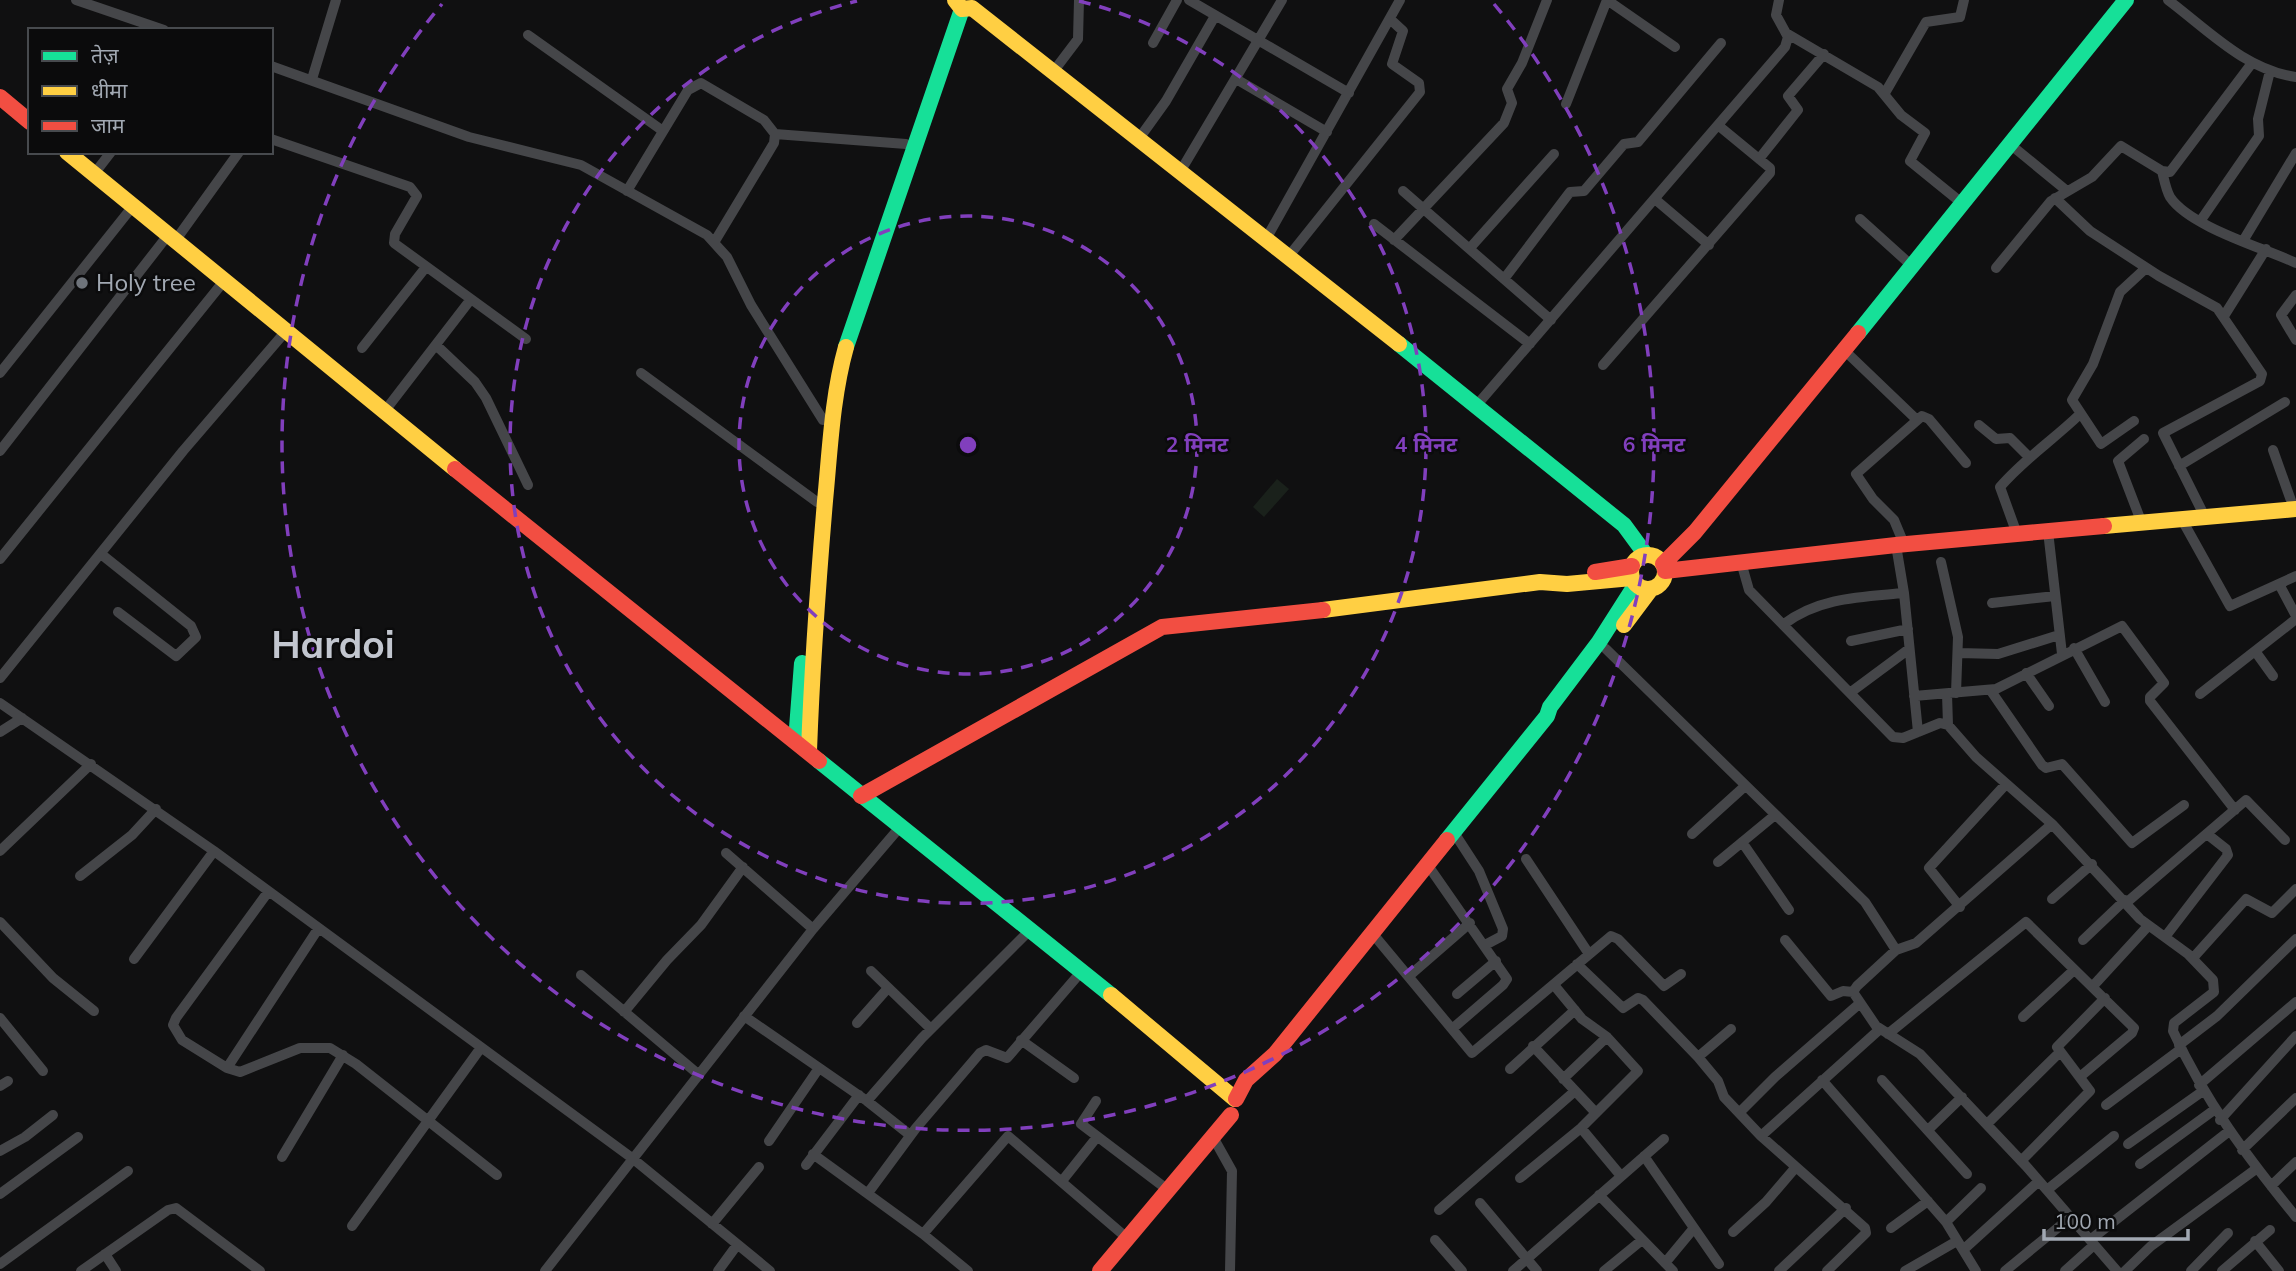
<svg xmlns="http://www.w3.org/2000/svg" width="2296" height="1271" viewBox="0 0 2296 1271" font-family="Mulish,'Noto Sans Devanagari',sans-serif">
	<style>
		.green { fill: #1a211b }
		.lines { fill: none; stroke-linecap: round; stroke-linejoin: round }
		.street { stroke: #454649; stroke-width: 10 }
		.fast { stroke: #16e098; stroke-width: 16 }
		.slow { stroke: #ffcf43; stroke-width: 16 }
		.jam { stroke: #f24e42; stroke-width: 16 }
		.ring { fill: none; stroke: #813fbd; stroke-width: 3.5; stroke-dasharray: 12 9 }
		.poi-dot { fill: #6e737a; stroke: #0b0b0c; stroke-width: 2.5 }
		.labels { text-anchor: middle; stroke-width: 5; stroke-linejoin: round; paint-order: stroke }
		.poi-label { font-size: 24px; fill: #a1a8b2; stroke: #0b0b0c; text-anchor: start }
		.town-label { font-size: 38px; font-weight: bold; fill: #c2c6cf; stroke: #0b0b0c }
		.centre { fill: #813fbd; stroke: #0b0b0c; stroke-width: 3.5 }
		.ring-label { font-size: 21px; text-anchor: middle; font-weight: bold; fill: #813fbd; stroke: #0b0b0c; stroke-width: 5; stroke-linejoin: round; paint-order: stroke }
	</style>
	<rect width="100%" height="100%" fill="#101011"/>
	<path class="green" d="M1277,479L1289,489L1264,517L1253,507Z"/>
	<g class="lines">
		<path class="street" d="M76,0L164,30
			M1189,0L1349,93
			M1607,0L1675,47
			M2168,0C2208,30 2245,70 2296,77
			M1786,33L1878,87L1901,115L1925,133L1910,161L1963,204
			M528,35L663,131
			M1153,43L1177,0
			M271,66L469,137L581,165L707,235L727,257L751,305L823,420
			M1053,72L1078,39L1079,0
			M312,79L336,0
			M1236,79L1327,132
			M1885,93L1926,22L1960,17L1964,0
			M1566,104L1607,0
			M775,134L906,144
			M271,139L410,187L417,196L395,234L394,243L526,339
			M1138,140L1166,101L1215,16
			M2011,145L2067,191
			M1759,159L1798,110L1788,96L1824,54
			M2162,171C2164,179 2166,190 2170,197C2190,227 2264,248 2296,263
			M1180,172L1282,0
			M94,174L111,152
			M627,191L688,90L701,83L764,120L775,134L774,143L715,241
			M1403,191L1551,320
			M2055,198L2090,231L2159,276L2217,308L2262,374L2260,381L2163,433L2204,515
			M1656,200L1709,245
			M1860,219L1911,265
			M2201,220L2259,136L2258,119L2270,71
			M1374,224L1530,344
			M1266,239L1400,0
			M1394,240L1504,123L1512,103L1507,89L1522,63L1547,0
			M175,241L239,152
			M2243,241L2296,153
			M1470,248L1554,154
			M1288,257L1420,92L1419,83L1392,64L1403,31L1390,19
			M1996,268L2051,201L2092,177L2121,146L2162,171L2170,172L2252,63
			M1504,279L1570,192L1584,191L1624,144L1638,142L1721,43
			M2296,295L2281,315L2296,340
			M2224,316L2266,249
			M436,345L475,382L486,398L528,485
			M362,348L426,267
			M1844,350L1916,419
			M1603,365L1770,173V168L1719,126
			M0,373L133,206
			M641,373L817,502
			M1476,406L1785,47L1788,37L1776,15L1779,0
			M384,412L471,299
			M2134,421L2101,444L2072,400L2093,364L2120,292L2146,268
			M1979,425L1996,439L2010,438L2029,457
			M2273,450L2294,509
			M0,451L168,235
			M2179,466L2285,402
			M2181,518L2230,606L2296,576
			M2141,521L2118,461L2144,439
			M2048,531L2062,654
			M2017,534L2000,487C2024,459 2053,440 2079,415
			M1904,544L1894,520L1873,499L1856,474L1922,416L1929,419L1966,463
			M1896,545L1904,593L1918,732
			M101,554L191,626L196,637L176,656L118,612
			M0,559L224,281
			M1741,562L1749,590L1893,737L1903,738L1940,723L1948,725L1976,757L2052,824L2140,919L2188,954L2213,980L2214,992L2174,1023L2173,1031C2205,1101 2248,1158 2296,1217
			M1941,562L1958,637L1956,693
			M2279,584L2296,616
			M1992,603L2055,596
			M1784,624C1819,597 1862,597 1904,593
			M1851,641L1908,629
			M2074,648L2105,702
			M1606,649L1865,902L1896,950L1857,986L1853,992L1876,1026L1920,1054L2026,1166L2117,1271
			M2255,651L2273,676
			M1959,653L1998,654L2059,635
			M2026,673L2049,706
			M0,678L183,451L286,331
			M1991,691L2042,765L2046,768L2062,764L2132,843L2184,805
			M1851,692L1909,649
			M1947,694L1948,725
			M2200,694L2296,619
			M1914,696L1996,689L2122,626L2164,683L2150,697V701L2235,810
			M0,703L214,851L632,1158L770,1271
			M0,732L22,718
			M1453,831L1479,871L1503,929L1502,936L1485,945
			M1692,834L1744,787
			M1742,842L1789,910
			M0,851L91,764
			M726,853L813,929
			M1526,859L1589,954
			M1718,862L1775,815
			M1427,864L1507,979L1503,985L1452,1029
			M80,876L132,835L156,809
			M268,892L176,1018L173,1025L182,1040L227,1068L240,1072L300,1048H330L356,1064L497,1175
			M2052,899L2092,864
			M2126,903L2246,800L2285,840
			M1960,907L1929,868L2006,784
			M0,922L53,978L94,1011
			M1373,934L1472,1053L1611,936L1618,939L1664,986L1681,974
			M2165,937L2228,855L2226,849L2207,834
			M1785,940L1831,996L1843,991L1853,992
			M2083,940L2125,900
			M1896,950L1916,943L2052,824
			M2193,958L2246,899L2272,913L2296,889
			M134,959L214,851
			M1577,964L1623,1008L1638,998L1643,1000L1698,1057L1718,1081L1724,1097L1761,1136L1865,1228L1866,1233L1827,1271
			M871,971L931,1029
			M581,975L698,1074
			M1409,976L1470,923
			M2093,986L2148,926
			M1457,994L1496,961
			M624,1012L667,960L701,925L743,867
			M744,1016L867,1101L910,1135
			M2023,1017L2074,970
			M0,1018L43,1071
			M857,1023L888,988
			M1888,1034L2026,922L2134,1028L2132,1033L2081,1076
			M1021,1040L1074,1078
			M2179,1045L2217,1016L2296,939
			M1533,1046L1596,1113
			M1698,1057L1731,1029
			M227,1068L318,929
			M1510,1069L1575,1010
			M1563,1079L1607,1037
			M1822,1080L1946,1222L1976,1271
			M1882,1080L1967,1174
			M2199,1085L2296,1002
			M0,1086L8,1081
			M867,1101L922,1038L1029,931
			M1096,1101L1081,1124L1168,1190
			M2106,1105L2181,1049
			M1740,1112L1775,1077L1859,1004
			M2220,1120L2296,1036
			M1987,1124L2060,1052
			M1581,1128L1621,1176
			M1929,1129L1962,1097
			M1761,1136L1880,1029
			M1213,1137L1232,1171L1230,1271
			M769,1141L819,1068
			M2128,1144L2203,1091
			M2242,1150L2296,1098
			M0,1151L25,1137L53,1115
			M813,1154L923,1234L968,1271
			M1644,1156L1719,1264
			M282,1157L343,1055
			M2021,1161L2090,1091L2057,1047L2105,998
			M2140,1164L2214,1110
			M806,1165L859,1095
			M1520,1178L1581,1128L1638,1071L1607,1037L1582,1019L1554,985
			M1062,1181L1097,1137
			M2271,1186L2296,1162
			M2047,1190L2114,1136
			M868,1193L916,1128L980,1053L986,1050L1007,1058L1081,972
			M0,1194L78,1137
			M1599,1195L1673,1271
			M1480,1203L1537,1271
			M1439,1210L1575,1091
			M1946,1222L1981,1188
			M712,1224L759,1167
			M352,1226L480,1049
			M1891,1228L1928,1201
			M1733,1232L1766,1202L1796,1167
			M923,1234L1008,1136L1127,1238
			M1435,1240L1462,1271
			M2090,1240L2228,1132
			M2255,1241L2279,1271
			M1963,1250L2039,1181
			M105,1254L116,1271
			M1665,1263L1694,1228
			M0,1264L128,1171
			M81,1271L168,1210L176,1208L260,1271
			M545,1271L813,929L900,827
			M718,1271L737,1245
			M1513,1271L1664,1139
			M1604,1271L1642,1240
			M1779,1271L1846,1208
			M1905,1271L1957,1241
			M2005,1271L2071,1217
			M2065,1271L2094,1245
			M2125,1271L2151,1246L2256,1169
			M2191,1271L2228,1233
			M2222,1271L2270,1230"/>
		<path class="fast" d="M1858,333L2126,0
			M1399,344L1624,525L1646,555
			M846,347L962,9
			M796,741L802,663
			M819,761L1111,995
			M1447,840L1547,716L1550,707L1599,642L1636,584"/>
		<path class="slow" d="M955,0L962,9L972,8L1399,344
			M67,152L455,469
			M2104,526L2296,509
			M1631 572a17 17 0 1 1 34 0a17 17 0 1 1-34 0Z
			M1323,610L1540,582L1567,584L1632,578
			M1624,625L1651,589
			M809,751C812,667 818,584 825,501C830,450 832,397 846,347
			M1111,995L1235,1099"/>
		<path class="jam" d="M0,97L30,122
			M455,469L819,761
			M1663,564L1695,532L1858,333
			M1665,571L1896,545L2104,526
			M1595,572L1632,566
			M861,796L1162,627L1323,610
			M1236,1099L1246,1080L1275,1054L1447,840
			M1100,1271L1231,1115"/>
	</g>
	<g class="ring">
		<circle cx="968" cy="445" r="229"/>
		<path d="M1079 1A458 458 0 1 1 857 1"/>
		<path d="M1494 4A686 686 0 1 1 442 4"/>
	</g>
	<circle class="poi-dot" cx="82" cy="283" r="7"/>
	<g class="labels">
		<g class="poi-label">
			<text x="96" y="291">Holy tree</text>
		</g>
		<g class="town-label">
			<text x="333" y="658">Hardoi</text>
		</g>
	</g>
	<circle cx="968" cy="445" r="10" class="centre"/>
	<g class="ring-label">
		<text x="1197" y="452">2 मिनट</text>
		<text x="1426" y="452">4 मिनट</text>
		<text x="1654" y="452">6 मिनट</text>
	</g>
	<rect x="28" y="28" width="245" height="126" fill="#0b0b0c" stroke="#474a4e" stroke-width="2"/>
	<rect x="42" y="51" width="35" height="10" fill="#16e098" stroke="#474a4e" stroke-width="2"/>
	<text x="91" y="63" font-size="21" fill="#a1a8b2">तेज़</text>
	<rect x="42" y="86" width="35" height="10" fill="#ffcf43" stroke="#474a4e" stroke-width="2"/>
	<text x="91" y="98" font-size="21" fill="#a1a8b2">धीमा</text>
	<rect x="42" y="121" width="35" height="10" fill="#f24e42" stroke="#474a4e" stroke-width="2"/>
	<text x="91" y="133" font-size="21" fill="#a1a8b2">जाम</text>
	<path d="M2044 1229v10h144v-10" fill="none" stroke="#a1a8b2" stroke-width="3.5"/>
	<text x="2054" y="1229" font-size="21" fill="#a1a8b2" stroke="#0b0b0c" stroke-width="5" paint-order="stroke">100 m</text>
</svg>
